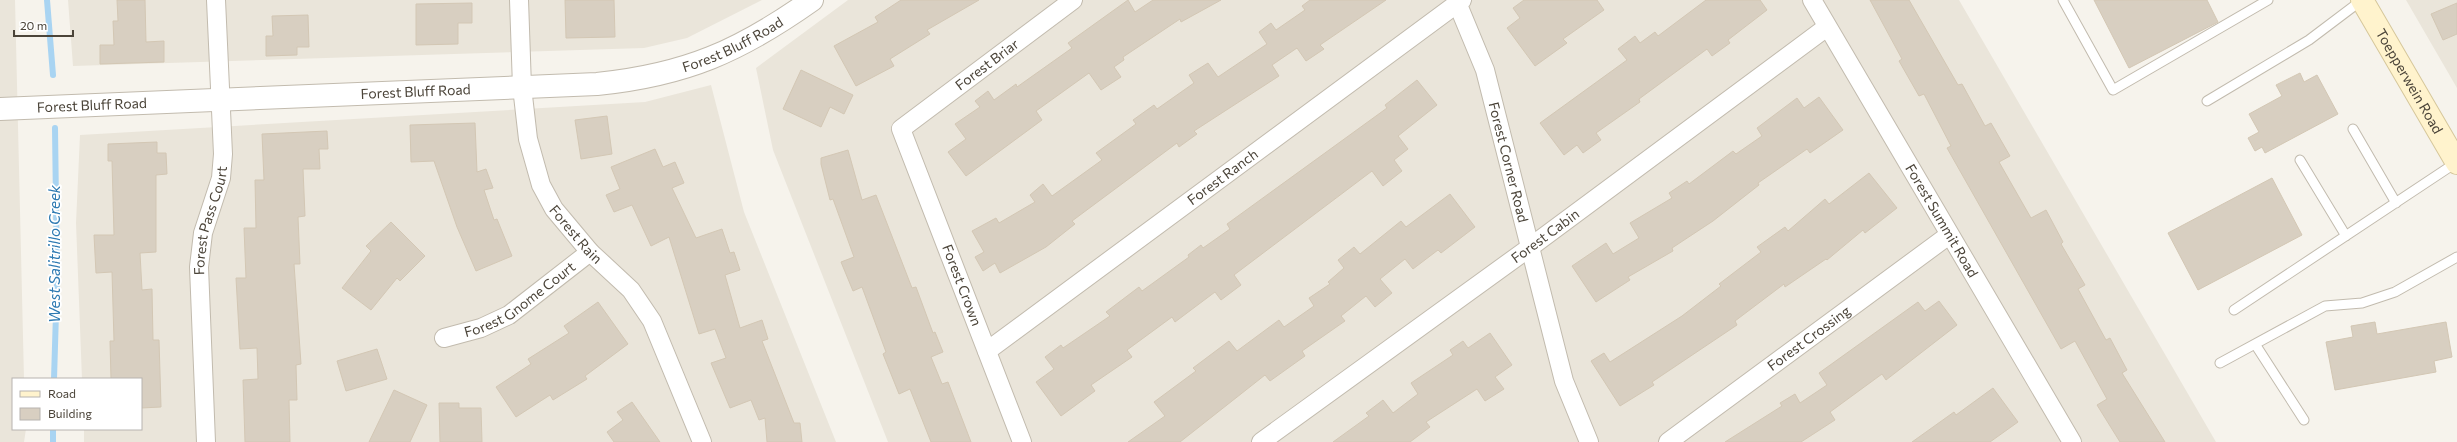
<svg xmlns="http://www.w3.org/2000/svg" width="2457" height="442" viewBox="0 0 2457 442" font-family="Commissioner,sans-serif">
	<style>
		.residential { fill: #eae5da }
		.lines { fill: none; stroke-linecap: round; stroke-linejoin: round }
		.stream { stroke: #a9d4f2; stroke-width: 6 }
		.building { fill: #d8cfc1; stroke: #d3c7b4 }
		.service-casing { stroke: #c2bbae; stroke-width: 11 }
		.minor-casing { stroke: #c2bbae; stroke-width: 20 }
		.tertiary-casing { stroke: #c2bbae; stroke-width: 24 }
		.secondary-casing { stroke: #d6c79b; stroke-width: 24 }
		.service { stroke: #fff; stroke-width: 9 }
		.minor { stroke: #fff; stroke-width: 18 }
		.tertiary { stroke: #fff; stroke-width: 22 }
		.secondary { stroke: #fff3cd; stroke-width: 22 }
		.labels { text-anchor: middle; stroke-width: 3.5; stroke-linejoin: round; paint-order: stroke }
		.street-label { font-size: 14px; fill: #4b4439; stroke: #fff }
		.water-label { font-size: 15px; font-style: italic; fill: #2e7ab2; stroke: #fff }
	</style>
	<rect width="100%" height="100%" fill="#f6f3ec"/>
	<path class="residential" d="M0,0H15L24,379H13V429H26L24,442H0Z
		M68,0H762L687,38L644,48L73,66Z
		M848,0H1959L2216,442H888L773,150L756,68Z
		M2406,0H2457V88Z
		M711,85L744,212L836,442H84V429H141V379H82L76,223L80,135L645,102Z"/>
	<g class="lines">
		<path class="stream" d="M47,0L53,75
			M54,379L57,280L55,128
			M53,442V429"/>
	</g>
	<path class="building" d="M117,0H145L146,42L164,41V62L100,64V45H114L113,21H118Z
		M565,0H614L615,37L566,38Z
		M901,0H979L927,30L930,34L890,59L894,66L856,86L834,46L878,22L875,17Z
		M1128,0L1135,12L1153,0H1221L1181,22L1180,19L1123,57L1124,60L1114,67L1121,77L1101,90L1089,73L1036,111L1042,120L966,176L948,152L966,139L955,124L980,107L975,101L988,91L994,100L1016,84L1017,87L1072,48L1068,43Z
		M1310,0H1386L1320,45L1324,49L1306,61L1297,48L1272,65L1279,76L1194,131L1197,134L1179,147L1177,143L1072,221L1075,224L1046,247L1000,273L995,263L983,271L975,257L984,252L972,231L996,218L999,223L1035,202L1030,195L1043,184L1052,196L1102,160L1096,153L1136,124L1133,120L1154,105L1157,109L1194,83L1189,75L1208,63L1218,77L1267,44L1259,32L1271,23L1276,30L1305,10L1302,6Z
		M1524,0H1597L1604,10L1563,39L1567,43L1535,66L1507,28L1520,18L1513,8Z
		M1706,0H1760L1767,10L1728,40L1730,43L1712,56L1707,49L1639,99L1640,102L1596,133L1601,140L1583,153L1577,145L1564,155L1540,123L1627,60L1618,49L1635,36L1640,43L1655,32L1658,36Z
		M1870,0H1909L1958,85L1962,84L1985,126L1991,123L2010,156L1999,162L2031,218L2046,210L2063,242L2061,244L2085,285L2078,289L2106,340L2110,338L2127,370L2122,373L2165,442H2120L2097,405L2107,399L2075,341L2061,349L1947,148L1951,146L1924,94L1919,96L1899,61L1902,59Z
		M2094,0H2207L2218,22L2129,68Z
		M472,3V23H458V44L416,45V4Z
		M2457,3V34L2443,40L2431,14Z
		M308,15L309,47H297V55L266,56V36H273L272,16Z
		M801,70L853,95L844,114L830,107L821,127L783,109Z
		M2300,73L2304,82L2317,75L2338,114L2265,153L2262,147L2255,151L2248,138L2259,132L2249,114L2282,96L2276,85Z
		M1417,80L1437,105L1398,136L1408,149L1394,160L1402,171L1383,186L1372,171L1234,275L1241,285L1221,300L1215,292L1175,322L1172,317L1127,350L1132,357L1091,385L1095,391L1061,416L1036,382L1054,369L1045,357L1061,345L1063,348L1110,316L1106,312L1139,287L1142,291L1189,257L1188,255L1201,245L1203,248L1230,229L1227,224L1387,108L1385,105Z
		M1819,97L1843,130L1810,153L1807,149L1758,183L1759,185L1713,221L1672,248L1673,251L1628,277L1630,280L1596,302L1572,266L1606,243L1613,254L1639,238L1630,223L1672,198L1669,193L1687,181L1689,184L1733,151L1736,154L1762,136L1757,128L1797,98L1804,108Z
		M607,116L612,154L581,159L575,120Z
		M475,123L477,172L486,169L493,188L484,190L494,220L497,219L512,256L476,271L457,227L434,161L411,162L410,125Z
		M327,131L328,149H319L320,169H303L305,216L298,217L300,264H294L301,364L296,365L297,400H289L290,442H245L243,380L258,379L257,348L240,349L236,278H246L244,228H256L255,180H264L262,134Z
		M157,142V153H166L167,174L156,175V252L140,253L142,290L152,289L153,340H159L161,407L141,408V379H111L110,341H114L112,272L96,273L94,235H114L112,161H108V144Z
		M655,149L663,167L675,162L684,183L672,188L696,238L722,229L730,253L734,252L740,270L725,275L740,328L762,320L768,339L762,341L794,423H800L802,442H767L765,418L759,420L751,400L730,408L711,363L726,358L715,329L699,334L669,237L651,246L632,205L614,212L606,195L620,189L611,167Z
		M848,150L862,200L876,195L912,288L916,287L933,333L935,332L943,352L931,357L942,384L948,382L971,442H931L910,389L899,394L883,354L886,352L862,287L853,291L841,262L854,257L833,199L830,200L821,164V158Z
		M1869,173L1897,208L1865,233L1863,230L1827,260L1826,259L1785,287L1784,284L1735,321L1737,325L1652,382L1654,385L1620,406L1591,361L1604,353L1610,362L1682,316L1721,286L1719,284L1761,252L1757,247L1785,227L1788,231L1825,199L1829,204Z
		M2272,178L2302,235L2198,290L2168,233Z
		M1450,194L1475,227L1441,253L1438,250L1413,269L1405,259L1380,279L1392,293L1375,307L1366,296L1341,316L1345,321L1302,351L1305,356L1270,381L1265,375L1180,442H1128L1165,416L1154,402L1196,371L1193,368L1229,341L1237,351L1279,320L1284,327L1314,306L1309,298L1330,284L1328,282L1344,268L1338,260L1354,247L1360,254L1401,221L1406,227Z
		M391,222L425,256L400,281L397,278L371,310L342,288L371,251L366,246Z
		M1939,301L1957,325L1886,380L1882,374L1830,412L1835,420L1801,442H1725L1782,406L1780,403L1795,394L1800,403L1827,385L1819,373L1918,302L1925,311Z
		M598,302L628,344L585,376L587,379L553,400L550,395L516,417L496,387L531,364L528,359L569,333L564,326Z
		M2375,322L2377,334L2446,322L2452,357L2434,361L2436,372L2335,390L2326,342L2353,337L2351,326Z
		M1490,333L1512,365L1495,377L1504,389L1485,401L1477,389L1426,422L1430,427L1410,442H1333L1369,416L1366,413L1383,400L1393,413L1418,394L1411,383L1453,355L1450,350L1463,341L1468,348Z
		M377,349L387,379L346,391L337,361Z
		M1993,388L2018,422L1990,442H1912L1954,412L1956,415Z
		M394,390L427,405L410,442H369Z
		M632,402L660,442H614L607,432L623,420L617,412Z
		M439,403H459V408H481L482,442H440Z"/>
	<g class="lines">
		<defs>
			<path id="service" d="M2063,0L2113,90L2268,0
				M2207,101L2309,40L2362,0
				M2353,129L2396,203
				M2300,160L2346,236
				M2234,310L2457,162
				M2255,344L2304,420
				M2220,363L2325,306L2362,303L2395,292L2457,257"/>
			<g id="minor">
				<path id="s1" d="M519,0L522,87L528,139L541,185L554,209L590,252L631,290L652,321L702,442"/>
				<path id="s2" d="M1456,0L1485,70L1564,381L1589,442"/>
				<path id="s3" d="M1812,0L2072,442"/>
				<path id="s4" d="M444,338L481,328L509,315L590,252"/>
				<path id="s5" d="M987,351L1462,0"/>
				<path id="s6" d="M206,442L199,267L203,233L221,178L223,154L216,0"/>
				<path id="s7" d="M1022,442L901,129L1073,0"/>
				<path id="s8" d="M1261,442L1529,248L1827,27"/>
				<path id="s9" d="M1668,442L1949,235"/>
			</g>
			<g id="tertiary">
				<path id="s10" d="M0,109L597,84C686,75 740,51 812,0"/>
			</g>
			<g id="secondary">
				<path id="s11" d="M2362,0L2457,163"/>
			</g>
		</defs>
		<use href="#service" class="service-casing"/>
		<use href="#minor" class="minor-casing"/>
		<use href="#tertiary" class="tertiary-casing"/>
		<use href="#secondary" class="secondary-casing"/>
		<use href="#service" class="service"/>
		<use href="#minor" class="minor"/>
		<use href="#tertiary" class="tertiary"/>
		<use href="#secondary" class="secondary"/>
	</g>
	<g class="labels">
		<g class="street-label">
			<text dy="5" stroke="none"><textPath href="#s10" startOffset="740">Forest Bluff Road</textPath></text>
			<text dy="5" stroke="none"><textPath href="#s7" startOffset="443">Forest Briar</textPath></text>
			<text dy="5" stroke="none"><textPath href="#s11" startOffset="94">Toepperwein Road</textPath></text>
			<text dy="5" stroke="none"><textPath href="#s10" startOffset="416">Forest Bluff Road</textPath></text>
			<text dy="5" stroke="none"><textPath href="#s10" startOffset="92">Forest Bluff Road</textPath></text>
			<text dy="5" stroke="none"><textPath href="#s2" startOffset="171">Forest Corner Road</textPath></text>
			<text dy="5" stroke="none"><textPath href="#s5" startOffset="293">Forest Ranch</textPath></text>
			<text dy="5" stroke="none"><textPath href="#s6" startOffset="223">Forest Pass Court</textPath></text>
			<text dy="5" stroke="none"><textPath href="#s3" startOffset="256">Forest Summit Road</textPath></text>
			<text dy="5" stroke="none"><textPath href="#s1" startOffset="248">Forest Rain</textPath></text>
			<text dy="5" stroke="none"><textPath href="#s8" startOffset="351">Forest Cabin</textPath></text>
			<text transform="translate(962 285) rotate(69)" y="5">Forest Crown</text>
			<text dy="5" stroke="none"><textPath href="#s4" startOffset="86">Forest Gnome Court</textPath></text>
			<text dy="5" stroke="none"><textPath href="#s9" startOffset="175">Forest Crossing</textPath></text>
		</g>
		<g class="water-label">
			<text transform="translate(55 254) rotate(-90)" y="5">West Salitrillo Creek</text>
		</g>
	</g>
	<rect x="12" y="378" width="130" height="52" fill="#ffffff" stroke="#b7b4b0"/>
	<rect x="20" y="391" width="20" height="6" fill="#fff3cd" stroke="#b7b4b0"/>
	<text x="48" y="398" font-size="12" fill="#4b4439">Road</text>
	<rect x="20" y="408" width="20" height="12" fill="#d8cfc1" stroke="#b7b4b0"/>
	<text x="48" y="418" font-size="12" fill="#4b4439">Building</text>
	<path d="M14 30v6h59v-6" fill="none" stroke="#4b4439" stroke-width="2"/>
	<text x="20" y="30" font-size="12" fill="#4b4439" stroke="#ffffff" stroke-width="3" paint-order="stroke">20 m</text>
</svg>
